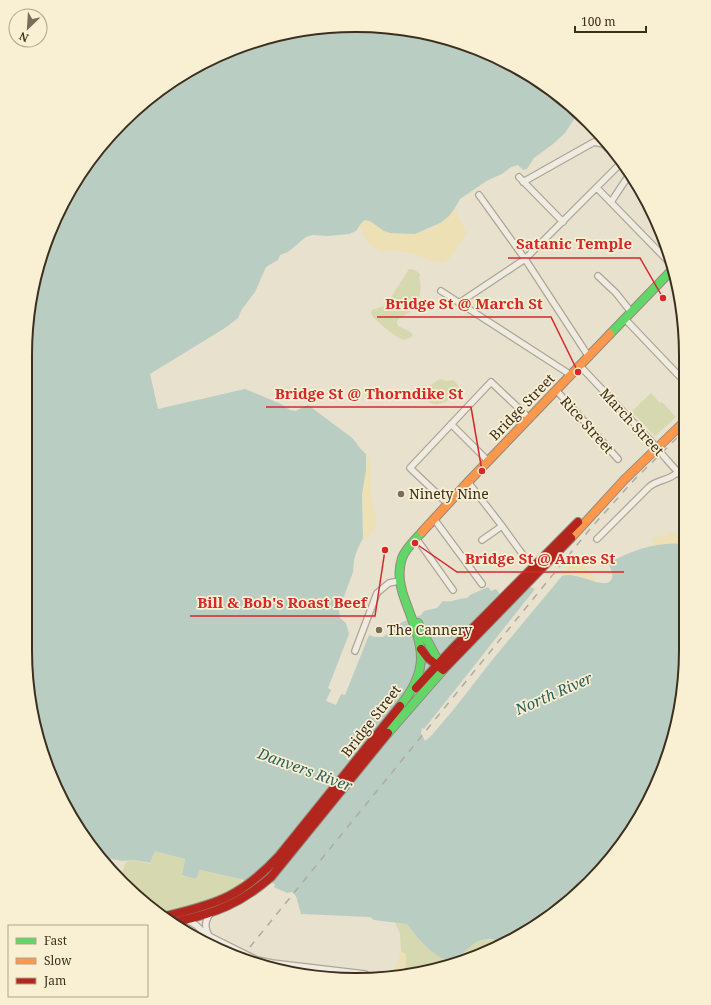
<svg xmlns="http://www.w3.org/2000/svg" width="711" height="1005" viewBox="0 0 711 1005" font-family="'Noto Serif',serif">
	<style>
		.green { fill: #d6d9af }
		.sand { fill: #ece0b4 }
		.water { fill: #bacdc2 }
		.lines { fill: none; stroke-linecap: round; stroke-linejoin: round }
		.street-casing { stroke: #ada697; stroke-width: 8 }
		.fast-casing { stroke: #928b7e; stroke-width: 10 }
		.slow-casing { stroke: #928b7e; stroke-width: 10 }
		.jam-casing { stroke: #928b7e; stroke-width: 10 }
		.street { stroke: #efebe1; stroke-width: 5.5 }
		.fast { stroke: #63d668; stroke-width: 8 }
		.slow { stroke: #ff974d; stroke-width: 8 }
		.jam { stroke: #b3261e; stroke-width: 8 }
		.rail { stroke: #afaba0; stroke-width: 1.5; stroke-dasharray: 7 7; stroke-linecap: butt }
		.street-bridge-casing { stroke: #ada697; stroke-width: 8; stroke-linecap: butt }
		.street-bridge { stroke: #efebe1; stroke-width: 5.5 }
		.poi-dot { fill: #796d5b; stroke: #f9f0d4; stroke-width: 1.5 }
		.labels { text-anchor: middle; stroke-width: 3.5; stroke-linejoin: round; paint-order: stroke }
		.street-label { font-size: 14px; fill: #3d2f1d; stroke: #f9f0d4 }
		.poi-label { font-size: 14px; fill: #3d2f1d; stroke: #f9f0d4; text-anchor: start }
		.water-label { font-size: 15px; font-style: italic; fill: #2b5e5e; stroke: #f9f0d4 }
		.rim { fill: none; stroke: #3d2f1d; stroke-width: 2 }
		.leader { fill: none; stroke: #d62828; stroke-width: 1.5 }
		.callout-dot { fill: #d62828; stroke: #f9f0d4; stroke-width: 1.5 }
		.callout-label { font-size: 15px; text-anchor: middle; font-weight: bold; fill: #d62828; stroke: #f9f0d4; stroke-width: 3.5; stroke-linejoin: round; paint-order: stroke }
	</style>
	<rect width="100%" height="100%" fill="#e8e1ce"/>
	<path class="green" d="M409,269L415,270L420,274L419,278C423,288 419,304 411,311C407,314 400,317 398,320C396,323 397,324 398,326C403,329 411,330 413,336C410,338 405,341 401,339C397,338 373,319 372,315C370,313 371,312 372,310L384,306L388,302Z
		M440,379L447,381L454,380L461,389L460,397C450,397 439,409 429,402C426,400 424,395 421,392L423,388L429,386Z
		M651,393L660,403L662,402L676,417L655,436L635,415L630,420L627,416Z
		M155,850L185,859L182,875L196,879L200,870L242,880L238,887L221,897L164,914L138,898L120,878L126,862L134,860L150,864Z
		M395,922L407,924C415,937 436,960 453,961L405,975L406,955L401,952L400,934Z
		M484,939L499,941L504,944L456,960L470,946Z"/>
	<path class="sand" d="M455,208L460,221L467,233L449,259L442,263L428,260L415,254L390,249L383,252L380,251L368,242L364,237L360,226L362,222C371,217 376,227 383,230C389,233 395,234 401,234C425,234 440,226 455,208Z
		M366,454L369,456C374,468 369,483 371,496C373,507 379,520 374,530C372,534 367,539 362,540L364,531L362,494L367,459Z
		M670,532L684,535L685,544L653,546L651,538L664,536Z
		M577,555H582L585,559L588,569L597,582L573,574L562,576L571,560Z
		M401,952L406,954L405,975L393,977V974Z"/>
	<path class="water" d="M377,26L441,36L501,59L557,93L578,113L565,133L553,144L534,158L527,169L523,170L518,165L511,167L502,174L488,180L460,199L455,208L449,216L440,223L424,230L415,234L390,233L384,231L370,221L365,220L362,222L356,231L349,234L328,236L312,235L306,237L288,252L280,255L278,260L266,267L255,292L242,309L238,318L225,328L150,374L158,409L245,389L281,404L290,410L295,411L308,405L351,437C357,442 360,450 366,454V470L362,494L363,538L357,550L354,560L353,572L339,610L340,618L346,623L349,634L328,688L331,690L326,701L336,705L341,694L345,695L369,635L375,637H383L402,622L421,615L424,611L437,608L443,601C451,603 459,598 467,598L470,595L488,587L491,591L496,589L500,594L530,587L535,589L424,729L422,728L421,733L425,741L431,736L454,709L493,659L562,576C577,570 607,593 612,578C614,573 609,568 609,563C631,550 659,541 685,544V671L675,735L652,795L618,851L574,898L504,944C482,931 471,946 456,960C439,965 415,936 407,924L374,920L370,917L301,914L296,896L292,892L287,893C282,890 278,890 274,887L275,884C264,880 255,882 244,880C229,877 215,873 200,870L196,879L182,875L185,859L155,851L150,863L135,860L122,861L102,857L81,833L36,735L25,649V355L31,291L69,190L137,107L190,69L249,43L312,28Z"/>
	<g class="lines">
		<defs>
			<path id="street" d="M519,177L563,222
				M523,182L594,142L603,144L616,156
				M597,188L668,261
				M479,195L525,259L589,357
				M611,202L629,175
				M598,276L616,293L631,312
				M441,291L571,375
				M459,303L525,259L621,163
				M625,319L684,381
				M682,322L683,320
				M580,366L650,440
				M556,390L618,459
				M451,424L488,461
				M668,461L684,479
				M468,482L502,526L526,559
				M448,504L410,468L491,382L529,418
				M434,519L482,584
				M416,538L453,590
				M597,539L649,487C658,479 669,481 678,472
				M482,540L502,526
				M355,651L377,593L389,583L399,581
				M187,920L196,925L205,934L257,960L272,963L365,974
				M209,936C205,928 204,922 210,914
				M223,951L226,945
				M329,977L330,971"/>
			<path id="fast" d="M610,334L671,271
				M400,706C433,666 421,644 405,600C400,587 397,573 402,558C406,548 415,540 422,532
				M388,733L443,670L418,623"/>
			<path id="slow" d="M422,532L468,482L610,334
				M571,538L624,480L684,422"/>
			<path id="jam" d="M421,649L428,658L443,670L571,538
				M416,688L454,647L578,522
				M166,916C217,904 242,896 279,856L400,706
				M176,922C215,913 240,904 271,877L388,733"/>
		</defs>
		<use href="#street" class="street-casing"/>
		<use href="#fast" class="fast-casing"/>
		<use href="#slow" class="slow-casing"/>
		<use href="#jam" class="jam-casing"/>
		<use href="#street" class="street"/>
		<use href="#fast" class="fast"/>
		<use href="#slow" class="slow"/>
		<use href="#jam" class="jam"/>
		<path class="rail" d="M241,958L590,529L634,480L684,431"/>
		<defs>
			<path id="street-bridge" d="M650,440L668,461"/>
		</defs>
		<use href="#street-bridge" class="street-bridge-casing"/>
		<use href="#street-bridge" class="street-bridge"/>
	</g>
	<g class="poi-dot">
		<circle cx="401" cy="494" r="4"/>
		<circle cx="379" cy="630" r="4"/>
	</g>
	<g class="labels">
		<g class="street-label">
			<text transform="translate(522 407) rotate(-46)" y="5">Bridge Street</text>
			<text transform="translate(632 422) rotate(47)" y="5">March Street</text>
			<text transform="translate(587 425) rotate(48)" y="5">Rice Street</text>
			<text transform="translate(371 721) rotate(-52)" y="5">Bridge Street</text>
		</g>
		<g class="poi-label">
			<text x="409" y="499">Ninety Nine</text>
			<text x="387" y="635">The Cannery</text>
		</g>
		<g class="water-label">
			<text transform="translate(554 694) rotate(-24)" y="5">North River</text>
			<text transform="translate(305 770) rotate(20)" y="5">Danvers River</text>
		</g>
	</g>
	<path d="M0 0H711V1005H0ZM355 32H356A323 323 0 0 1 679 355V650A323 323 0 0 1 356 973H355A323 323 0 0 1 32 650V355A323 323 0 0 1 355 32Z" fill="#f9f0d4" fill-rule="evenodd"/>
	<path class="rim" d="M355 32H356A323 323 0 0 1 679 355V650A323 323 0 0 1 356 973H355A323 323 0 0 1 32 650V355A323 323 0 0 1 355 32Z"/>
	<path class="leader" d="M663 298L640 258H508M578 372L551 317H377M482 471L471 407H266M415 543L457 572H624M385 550L375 616H190"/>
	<g class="callout-dot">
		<circle cx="663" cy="298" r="4"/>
		<circle cx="578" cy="372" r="4"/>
		<circle cx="482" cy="471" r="4"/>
		<circle cx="415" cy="543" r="4"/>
		<circle cx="385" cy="550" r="4"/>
	</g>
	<g class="callout-label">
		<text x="574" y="249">Satanic Temple</text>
		<text x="464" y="309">Bridge St @ March St</text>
		<text x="369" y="399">Bridge St @ Thorndike St</text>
		<text x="540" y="564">Bridge St @ Ames St</text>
		<text x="282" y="608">Bill &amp; Bob's Roast Beef</text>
	</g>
	<rect x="8" y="925" width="140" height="72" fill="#f9f0d4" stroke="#aea38b"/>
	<rect x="16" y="938" width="20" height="6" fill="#63d668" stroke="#aea38b"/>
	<text x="44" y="945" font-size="12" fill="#3d2f1d">Fast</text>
	<rect x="16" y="958" width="20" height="6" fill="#ff974d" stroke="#aea38b"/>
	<text x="44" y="965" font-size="12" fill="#3d2f1d">Slow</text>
	<rect x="16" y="978" width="20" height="6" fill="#b3261e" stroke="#aea38b"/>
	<text x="44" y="985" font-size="12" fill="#3d2f1d">Jam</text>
	<g transform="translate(28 28) rotate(205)"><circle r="19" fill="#f9f0d4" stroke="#aea38b"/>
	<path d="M0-3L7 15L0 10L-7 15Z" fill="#796d5b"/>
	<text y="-6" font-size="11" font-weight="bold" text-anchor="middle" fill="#3d2f1d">N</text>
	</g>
	<path d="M575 26v6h71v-6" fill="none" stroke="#3d2f1d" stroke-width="2"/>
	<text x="581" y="26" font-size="12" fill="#3d2f1d" stroke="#f9f0d4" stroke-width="3" paint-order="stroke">100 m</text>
</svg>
